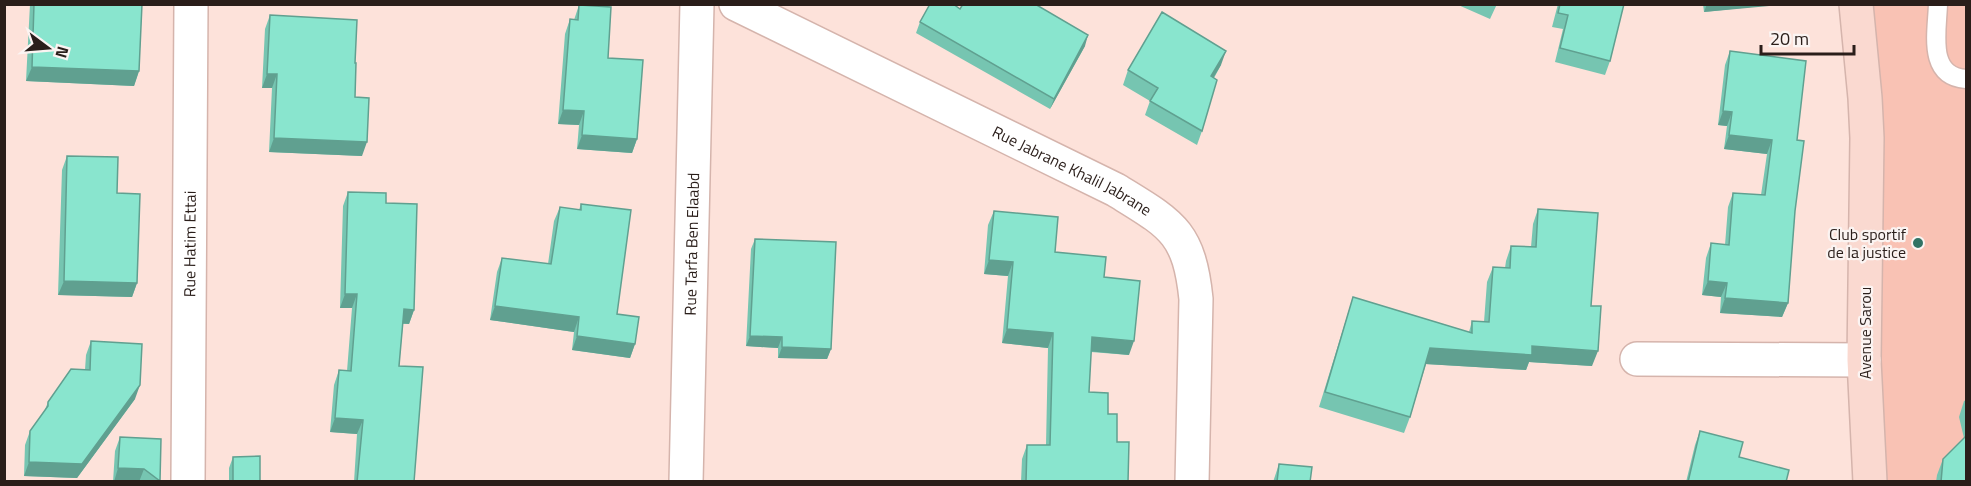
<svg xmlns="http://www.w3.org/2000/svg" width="1971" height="486" viewBox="0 0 1971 486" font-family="'Titillium Web',sans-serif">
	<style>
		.green { fill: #f9c2b4 }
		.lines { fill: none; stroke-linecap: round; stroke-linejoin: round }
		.lane-casing { stroke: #d5b4ac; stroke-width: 21 }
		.street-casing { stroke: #d5b4ac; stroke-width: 36 }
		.secondary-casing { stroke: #d5b4ac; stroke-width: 36 }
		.lane { stroke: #fff; stroke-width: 18 }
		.street { stroke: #fff; stroke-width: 33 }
		.secondary { stroke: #fad9d0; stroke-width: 33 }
		.wall { fill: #76c5b1 }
		.shaded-wall { fill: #60a090 }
		.building { fill: #89e5ce; stroke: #60a090; stroke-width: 1.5 }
		.poi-dot { fill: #317364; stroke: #fbf4f2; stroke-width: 2 }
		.labels { text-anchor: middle; stroke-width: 4.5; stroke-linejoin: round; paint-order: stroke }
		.street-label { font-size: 16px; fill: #2a1e1a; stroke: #fbf4f2 }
		.poi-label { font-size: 16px; fill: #2a1e1a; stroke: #fbf4f2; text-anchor: end }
	</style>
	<rect width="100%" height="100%" fill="#fde2da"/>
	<path class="green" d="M1862,5H1966V481H1877Z"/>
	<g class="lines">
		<defs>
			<path id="lane" d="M1938,4C1937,33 1927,76 1966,79"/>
			<g id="street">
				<path id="s1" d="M736,4L1116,190C1171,224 1189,231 1196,299L1192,482"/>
				<path d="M1637,359L1864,360"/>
				<path id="s2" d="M188,482L191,4"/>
				<path id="s3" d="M686,482L697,4"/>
			</g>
			<path id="secondary" d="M1856,4L1865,98L1867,138L1864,360L1870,482"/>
		</defs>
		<use href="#lane" class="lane-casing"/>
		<use href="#street" class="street-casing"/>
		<use href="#secondary" class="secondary-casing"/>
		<use href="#lane" class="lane"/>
		<use href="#street" class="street"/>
		<use href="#secondary" class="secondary"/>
	</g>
	<path class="wall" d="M30,4H142L139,71L134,86L26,81Z
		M1456,4H1497L1490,19Z
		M1558,4H1624L1610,61L1605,75L1555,62L1563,29L1552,27Z
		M1703,4H1781L1704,12Z
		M579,5L608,58L637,139L632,153L577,149L579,125L558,124L565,34L570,19L574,20Z
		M960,9L1085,46L1050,109L916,33L920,22Z
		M270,15L355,63V97L362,156L269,152L272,88H262L265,29Z
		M1730,51L1797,140L1795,211L1788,303L1782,317L1720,313L1721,297L1702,295L1706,258L1711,243L1725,245L1728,207L1733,193L1761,195L1767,154L1724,149L1727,126L1718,125L1725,65Z
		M1221,65L1214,78L1202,131L1197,145L1145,115L1150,101L1123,85L1128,70Z
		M67,156L117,193L137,283L132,297L58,295L62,170Z
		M348,192L386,203L414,310L409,324H403L399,366L414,482H354L357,434L330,432L334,385L339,370L347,371L352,308H340L343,206Z
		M581,204L617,314L635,344L630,358L572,350L574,332L490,320L497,272L502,258L548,264L554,221L560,207L579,210Z
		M1538,209L1591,306L1592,366L1529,362L1526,370L1426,364L1410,417L1404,433L1319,407L1348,313L1353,297L1469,332L1472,321L1484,322L1487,282L1493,267L1505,268L1506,261L1511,246L1531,247L1533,224Z
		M994,211L1055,252L1104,277L1129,355L1091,352L1089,392L1108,414L1117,442L1128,482H1021L1022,459L1027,445H1046L1048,348L1002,343L1008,276L984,274L988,225Z
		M755,239L831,349L827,359L778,358V348L746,346L751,249Z
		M91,341L135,399L77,478L24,476L25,445L30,431L44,412L48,402L85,370L86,355Z
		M1966,400V482H1936L1937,475L1943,459L1964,438L1959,417L1964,401Z
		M1700,431L1739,457L1786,482H1686L1695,445Z
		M120,437L161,439L159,482H113L115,451Z
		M233,457L260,482H229V468Z
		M1279,464L1310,482H1273Z"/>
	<path class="shaded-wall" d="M1707,4H1781V5L1704,12Z
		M1088,35L1085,46L1050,109L1054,99Z
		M1226,51L1221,65L1206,90L1211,76Z
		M32,67L139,71L134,86L26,81Z
		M267,74H277L272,88H262Z
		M563,110L584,111L579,125L558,124Z
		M1723,111L1732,112L1727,126L1718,125Z
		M582,135L637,139L632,153L577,149Z
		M1729,135L1772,140L1767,154L1724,149Z
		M274,138L367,142L362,156L269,152Z
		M989,260L1013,262L1008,276L984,274Z
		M64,281L137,283L132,297L58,295Z
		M1708,281L1727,283L1721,297L1702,295Z
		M345,294H357L352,308H340Z
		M1725,298L1788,303L1782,317L1720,313Z
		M495,306L579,317L574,332L490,320Z
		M404,309L414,310L409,324L399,323Z
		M1007,329L1053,333L1048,348L1002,343Z
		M577,336L635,344L630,358L572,350Z
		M750,336L782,337L778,348L746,346Z
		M1092,337L1134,341L1129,355L1087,351Z
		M1532,346L1598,351L1592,366L1529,362L1526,370L1425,364L1430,348Z
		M782,347L831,349L827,359L778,358Z
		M140,385L135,399L77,478L24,476L29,462Z
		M335,418L363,420L357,434L330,432Z
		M118,468L144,469L139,482H114Z"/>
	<path class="building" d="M34,4H142L139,71L32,67Z
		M930,4H953L960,9L963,4H1035L1088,35L1054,99L920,22Z
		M1560,4H1624L1610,61L1560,48L1568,15L1558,13Z
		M579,5L611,7L608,58L643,60L637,139L582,135L584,111L563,110L570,19L578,20Z
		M1162,12L1226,51L1211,76L1217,80L1202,131L1150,101L1158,88L1128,70Z
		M270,15L357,20L355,63H356L355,97L369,98L367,142L274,138L277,74H267Z
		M1730,51L1806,61L1797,140L1804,141L1795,211L1788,303L1725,298L1727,283L1708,281L1711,243L1729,245L1733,193L1765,195L1772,140L1729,135L1732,112L1723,111Z
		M67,156L118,157L117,193L140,194L137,283L64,281Z
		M348,192L386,193V203L417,204L414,310L404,309L399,366L423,367L414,482H357L363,420L335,418L339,370L351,371L357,294H345Z
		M581,204L631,210L617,314L639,317L635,344L577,336L579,317L495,306L502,258L551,264L560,207L581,210Z
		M1538,209L1598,213L1591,306H1601L1598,351L1532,346V355L1430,348L1410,417L1325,392L1353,297L1472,333V321L1489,322L1493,267L1510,268L1511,246L1536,247Z
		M994,211L1058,217L1055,252L1106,257L1104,277L1140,281L1134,341L1092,337L1089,392L1108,393V414H1117V442H1129L1128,482H1026L1027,445H1050L1053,333L1007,329L1013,262L989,260Z
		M755,239L836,242L831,349L782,347V337L750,336Z
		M91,341L142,344L140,385L82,464L29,462L30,431L48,406V402L71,369L90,370Z
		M1700,431L1743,442L1739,457L1789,470L1786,482H1688Z
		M1966,436V482H1941L1943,459Z
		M120,437L161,439L160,481L144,469L118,468Z
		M260,456V482H233V457Z
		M1279,464L1312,467L1310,482H1277Z"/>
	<circle class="poi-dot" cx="1918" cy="243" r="6"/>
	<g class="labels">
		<g class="street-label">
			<text dy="6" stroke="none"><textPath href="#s1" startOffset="375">Rue Jabrane Khalil Jabrane</textPath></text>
			<text dy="6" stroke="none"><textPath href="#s2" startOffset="238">Rue Hatim Ettai</textPath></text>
			<text dy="6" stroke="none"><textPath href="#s3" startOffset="238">Rue Tarfa Ben Elaabd</textPath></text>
			<text transform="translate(1865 333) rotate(-90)" y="6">Avenue Sarou</text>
		</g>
		<g class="poi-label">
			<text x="1906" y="240">Club sportif<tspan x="1906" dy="18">de la justice</tspan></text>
		</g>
	</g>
	<rect width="1971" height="486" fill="none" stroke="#2a1e1a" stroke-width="12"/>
	<g transform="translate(48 48) rotate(106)" stroke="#fbf4f2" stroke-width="4.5" paint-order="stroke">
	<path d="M0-4.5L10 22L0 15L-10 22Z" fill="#2a1e1a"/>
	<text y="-9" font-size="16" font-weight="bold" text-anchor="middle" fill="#2a1e1a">N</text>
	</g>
	<path d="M1761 45v9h93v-9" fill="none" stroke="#2a1e1a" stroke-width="3"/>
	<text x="1770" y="45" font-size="18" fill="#2a1e1a" stroke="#fbf4f2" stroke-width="4.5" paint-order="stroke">20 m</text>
</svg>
